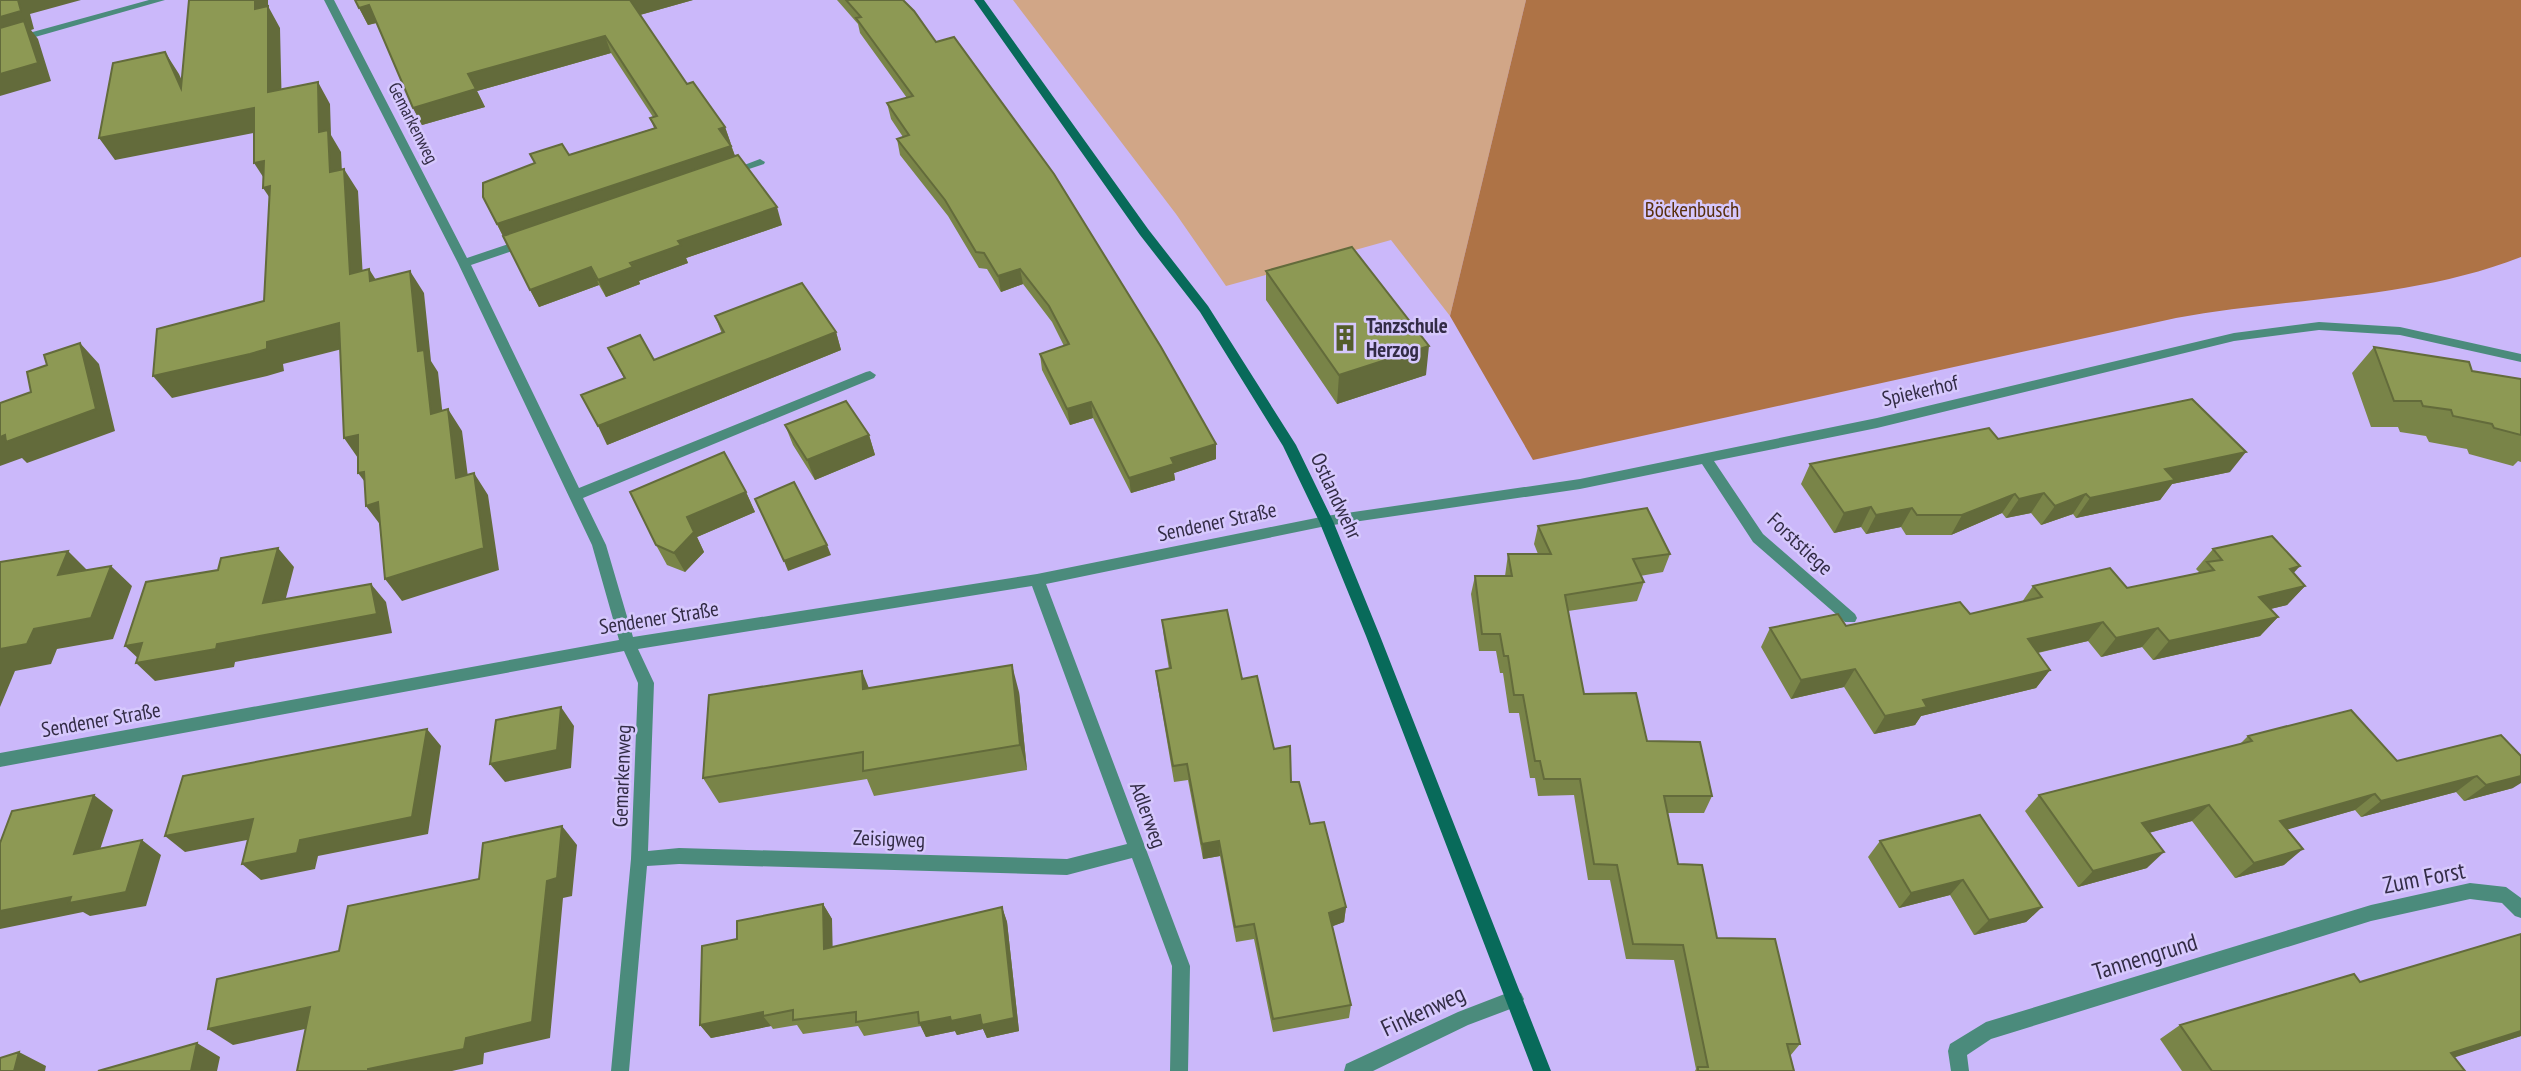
<svg xmlns="http://www.w3.org/2000/svg" width="2521" height="1071" viewBox="0 0 2521 1071" font-family="'PT Sans Narrow',sans-serif">
	<style>
		.green { fill: #d1a687 }
		.forest { fill: #ae7346 }
		.lines { fill: none; stroke-linecap: round; stroke-linejoin: round }
		.street { fill: #4b8b7c; fill-rule: evenodd }
		.secondary { fill: #086a5a; fill-rule: evenodd }
		.wall { fill: #798448 }
		.shaded-wall { fill: #636b3b }
		.building { fill: #8d9954; stroke: #636b3b; stroke-width: 2 }
		.labels { text-anchor: middle; stroke-width: 5; stroke-linejoin: round; paint-order: stroke }
		.far-street-label { font-size: 18px; fill: #332c46; stroke: #d6c8fd }
		.park-label { font-size: 21px; fill: #582f0b; stroke: #d6c8fd }
		.poi-label { font-size: 21px; font-weight: bold; fill: #332c46; stroke: #d6c8fd; text-anchor: start }
		.street-label { font-size: 21px; fill: #332c46; stroke: #d6c8fd }
		.near-street-label { font-size: 24px; fill: #332c46; stroke: #d6c8fd }
	</style>
	<rect width="100%" height="100%" fill="#cbb8fa"/>
	<path class="green" d="M1013,0H1526L1450,316L1391,240L1226,286L1176,214Z"/>
	<path class="forest" d="M1526,0H2521V257C2411,300 2291,297 2176,318L1533,460L1450,316Z"/>
	<g class="lines">
		<path class="street" d="M149,0H165L0,47V41Z
			M324,0H334L467,258L526,238L532,242L530,245L471,265L579,488L866,372L870,371L876,375L874,378L583,498L606,545L633,637L1037,574L1326,516L1580,479L1877,418L2234,333L2319,322L2400,327L2521,354V362L2400,335L2319,330L2234,341L1877,428L1714,461L1763,534L1855,614L1857,618L1855,622H1845L1753,542L1702,464L1580,489L1326,526L1046,584L1190,966L1188,1071H1170L1172,966L1132,858L1067,875L679,864L647,866L629,1071H611L631,859L638,683L624,651L0,767V753L619,640L592,545L458,263ZM1032,586L1127,844L1067,859L679,848L648,851L654,683L638,649Z
			M760,159L765,162L764,164L731,175L726,172Z
			M2470,883L2506,887L2521,898V918L2515,916L2502,903L2470,899L2371,921L1991,1039L1967,1055L1969,1071H1951L1948,1051L1950,1044L1986,1022L2371,905Z
			M1515,990L1521,993L1524,999L1521,1005L1468,1025L1373,1071H1344L1346,1064L1458,1012Z"/>
		<path class="secondary" d="M974,0H984L1148,229L1208,306L1296,445L1333,521L1380,636L1551,1071H1533L1366,636L1319,521L1283,446L1200,312L1140,235Z"/>
	</g>
	<path class="wall" d="M355,0H693L640,15L687,84L725,127L735,156L782,225L686,258L688,263L639,281L640,284L606,297L599,285L539,307L483,197L569,155L654,128L650,118L653,117L611,53L477,91L485,107L422,125L413,108L377,23L368,25Z
		M837,0H903L1216,459L1174,473L1175,480L1131,493L1093,418L1070,425L1042,370L1040,354L1064,346L1052,322L1023,284L1001,292L987,269L979,268L948,216L900,155L897,139L903,137L891,119L887,103L907,98L860,33L858,24Z
		M1266,271L1426,375L1337,404L1266,300Z
		M715,316L836,332L841,350L607,445L624,378L608,348L654,360L722,334Z
		M2374,347L2472,371L2521,379V462L2518,461L2513,466L2469,454L2467,449L2429,442L2426,436L2400,432L2398,427H2371L2352,373Z
		M785,425L869,435L875,455L815,480L793,445Z
		M1998,439L2230,472L2172,484L2160,500L2076,518L2073,514L2041,525L2031,513L2006,518L2002,513L1951,535H1906L1901,527L1866,534L1861,527L1834,533L1801,484L1810,464Z
		M746,492L755,512L697,537L704,552L685,572L667,565L656,545Z
		M1538,526L1670,554L1663,572L1640,576L1644,582L1637,601L1568,611L1584,694L1647,741L1712,796L1704,813H1667L1678,864L1717,938L1800,1044L1790,1056L1794,1071H1695L1696,1069L1674,960L1626,959L1610,880H1588L1574,795L1538,796L1535,778H1530L1519,713H1509L1503,673H1500L1496,651H1479L1471,594L1475,576H1505L1508,554H1538L1534,544Z
		M2213,549L2294,573L2305,586L2287,605L2270,609L2278,617L2260,636L2153,660L2142,647L2101,657L2088,641L2038,653L2050,670L2036,688L1921,716L1915,725L1874,734L1844,687L1791,699L1761,647L1770,628L1846,626L1970,614L2022,602L2033,586L2127,588L2198,573L2199,572L2196,569Z
		M1162,620L1242,679L1274,749L1291,782L1346,907L1344,922L1332,926L1351,1005L1349,1018L1273,1032L1254,939L1236,942L1220,856L1203,859L1188,780L1174,782L1158,688L1156,671L1169,669L1164,638Z
		M869,688L1019,692L1027,770L874,796L867,779L719,803L703,778Z
		M2501,735L2513,788L2464,801L2456,792L2361,817L2355,810L2287,829L2284,865L2235,878L2192,821L2149,833L2147,868L2078,887L2025,811L2039,795L2240,744L2248,736L2397,761Z
		M1880,841L2042,907L2026,922L1974,935L1950,895L1899,908L1868,857Z
		M823,904L832,919V947L1002,907L1007,922L1019,1031L987,1038L983,1029L957,1035L955,1031L926,1037L921,1026L864,1036L858,1026L803,1034L797,1025L773,1029L771,1026L711,1038L700,1025L737,939Z
		M2521,934V1036L2454,1057L2465,1071H2182L2160,1039L2180,1025L2360,982Z"/>
	<path class="shaded-wall" d="M18,0H81L30,14L34,29L31,30L38,39L51,81L0,96V17Z
		M255,0H268V6L280,28L282,114L268,92L255,9Z
		M630,0H693L636,16Z
		M369,5L379,22L368,25L359,8Z
		M605,36L611,53L477,91L485,107L422,125L413,108L468,74Z
		M165,52L179,74L195,110L181,88Z
		M318,82L330,104L331,135L341,152L343,194L330,172L319,132Z
		M254,108L269,130L115,160L99,138Z
		M725,127L731,144L719,129Z
		M731,146L738,163L506,242L497,224Z
		M264,161L269,186L254,163Z
		M344,169L358,191L364,296L350,274Z
		M270,186L278,210L263,188Z
		M777,207L782,225L686,258L688,263L639,281L640,284L606,297L598,280L678,241Z
		M591,267L599,285L539,307L530,290Z
		M369,269L383,291L370,281Z
		M1020,269L1023,284L1001,292L998,276Z
		M410,271L424,293L431,361L438,372L445,436L431,414L418,351Z
		M339,323L354,346L283,364L284,371L267,376L172,398L153,376L267,342Z
		M836,332L841,350L607,445L598,426Z
		M80,343L99,364L115,431L27,463L22,458L0,466V437Z
		M1429,346L1426,375L1337,404L1339,375Z
		M1091,402L1093,418L1070,425L1067,409Z
		M448,409L462,431L471,500L456,478Z
		M358,435L360,461L344,438Z
		M869,435L875,455L815,480L807,460Z
		M1216,444V459L1174,473L1175,480L1131,493L1129,478L1171,458Z
		M2246,452L2230,472L2172,484L2160,500L2076,518L2090,498L2165,469Z
		M364,472L375,495L358,473Z
		M474,473L488,495L499,570L402,601L385,579Z
		M746,492L755,512L697,537L704,552L685,572L674,553L687,517Z
		M2044,493L2031,513L2006,518L2019,499Z
		M2015,494L2002,513L1951,535L1962,515Z
		M2086,494L2073,514L2041,525L2055,506Z
		M378,502L382,527L366,506Z
		M1871,507L1861,527L1834,533L1844,513Z
		M1912,508L1901,527L1866,534L1876,515Z
		M827,545L831,555L788,571L784,561Z
		M278,548L294,567L280,621L263,603Z
		M68,551L89,572L58,575Z
		M111,566L132,586L113,639L57,649L51,664L15,671L0,707V649L34,629Z
		M2300,566L2282,586L2290,569Z
		M371,584L386,602L392,633L235,662L234,667L155,681L136,663L142,662L125,646L142,643L217,644Z
		M2305,586L2287,605L2242,616L2259,597Z
		M2278,617L2260,636L2153,660L2169,641Z
		M2103,622L2088,641L2014,658L2028,639Z
		M2158,628L2142,647L2101,657L2116,638Z
		M1012,665L1019,692L1027,770L1020,745Z
		M1855,669L1844,687L1791,699L1801,680Z
		M2050,670L2036,688L1921,716L1915,725L1874,734L1885,716L1923,700Z
		M862,671L873,698L863,689Z
		M561,707L574,726L571,768L505,782L490,764Z
		M427,729L441,746L428,834L318,856L315,869L261,880L242,864L300,840Z
		M2477,776L2456,792L2361,817L2381,801Z
		M2521,776V783L2513,788L2464,801L2486,785Z
		M2375,794L2355,810L2262,837L2280,821Z
		M94,795L113,810L94,868L74,854Z
		M2209,805L2192,821L2126,839L2142,823Z
		M253,819L272,835L185,852L165,836Z
		M562,826L577,845L572,896L563,898L550,1038L484,1053L483,1064L452,1071H368V1069L466,1038L547,881Z
		M142,840L161,855L146,906L90,916L83,912L0,929V911Z
		M1219,841L1220,856L1203,859L1202,844Z
		M2303,849L2284,865L2235,878L2254,863Z
		M2164,852L2147,868L2078,887L2093,871Z
		M1963,880L1950,895L1899,908L1911,893Z
		M823,904L832,919L833,963L824,949Z
		M1002,907L1007,922L1019,1031L987,1038L983,1029L957,1035L955,1031L926,1037L919,1023L950,1017Z
		M1346,907L1344,922L1328,928L1329,913Z
		M2042,907L2026,922L1974,935L1989,920Z
		M310,1007L332,1023L233,1045L208,1029Z
		M763,1012V1016L771,1026L711,1038L700,1025Z
		M2521,1031V1036L2425,1067L2451,1053Z
		M197,1043L220,1057L217,1071H191Z
		M19,1052L46,1066L45,1071H14Z"/>
	<path class="building" d="M0,0H18L21,11L0,17Z
		M189,0H255V9L268,6V92L318,82L319,132L328,130L330,172L344,169L350,274L369,269L370,281L410,271L418,351L424,350L431,414L448,409L456,478L474,473L484,548L385,579L378,502L366,506L364,472L358,473V435L344,438L339,323L267,342V349L250,354L153,376L157,329L264,301L270,186L263,188L264,161L254,163V108L99,138L113,63L165,52L181,88Z
		M355,0H630L687,84L693,82L725,127L719,129L731,146L497,224L483,197V183L535,163L530,154L562,144L569,155L656,128L650,118L657,116L605,36L468,74L476,89L413,108L369,5L359,8Z
		M846,0H903L914,11L936,42L954,37L1054,174L1161,347L1216,444L1171,458L1174,464L1129,478L1091,402L1067,409L1040,354L1069,344L1049,306L1020,269L998,276L984,253L976,252L945,200L897,139L909,135L887,103L913,96L856,18L861,17Z
		M24,21L38,63L0,74V28Z
		M738,155L777,207L678,241L681,245L630,263L633,267L598,280L591,267L530,290L503,236Z
		M1352,247L1429,346L1339,375L1266,271Z
		M802,283L836,332L598,426L581,395L625,378L608,348L640,335L654,360L724,332L715,316Z
		M80,343L96,409L6,442L5,435L0,437V403L31,392L27,372L47,365L44,355Z
		M2374,347L2469,362L2472,371L2521,379V435L2494,428L2492,424L2453,416L2451,410L2423,406L2421,401H2394Z
		M2192,399L2246,452L2165,469L2175,480L2090,498L2086,494L2055,506L2044,493L2019,499L2015,494L1962,515H1917L1912,508L1876,515L1871,507L1844,513L1810,464L1989,428L1998,439Z
		M846,401L869,435L807,460L785,425Z
		M724,452L746,492L687,517L694,532L674,553L656,545L630,492Z
		M794,482L827,545L784,561L755,499Z
		M1647,508L1670,554L1633,559L1644,582L1565,595L1584,694L1636,693L1647,741L1700,742L1712,796H1664L1678,864L1702,865L1717,938L1775,939L1800,1044H1787L1794,1071H1698V1067H1708L1683,945L1633,944L1617,865L1594,864L1580,779H1544L1540,761H1535L1523,695H1514L1508,656H1504L1500,634H1482L1475,576H1512L1508,554H1551L1538,526Z
		M2272,536L2300,566L2290,569L2305,586L2259,597L2278,617L2169,641L2158,628L2116,638L2103,622L2028,639L2050,670L1923,700L1927,707L1885,716L1855,669L1801,680L1770,628L1838,614L1846,626L1960,602L1970,614L2042,597L2033,586L2110,568L2127,588L2214,570L2207,562L2222,560L2213,549Z
		M278,548L263,603L371,584L377,614L217,644L216,649L136,663L142,643L125,646L146,582L218,570L221,558Z
		M68,551L58,575L111,566L91,618L34,629L27,644L0,649V562Z
		M1227,610L1242,679L1257,676L1274,749L1290,746L1291,782H1299L1310,824L1324,822L1346,907L1329,913L1351,1005L1273,1019L1254,924L1235,927L1219,841L1202,844L1187,764L1173,766L1156,671L1171,668L1162,620Z
		M1012,665L1020,745L863,771V752L703,778L709,695L862,671L863,689Z
		M561,707L557,750L490,764L496,720Z
		M2351,710L2397,761L2501,735L2521,756V776L2486,785L2477,776L2381,801L2375,794L2280,821L2303,849L2254,863L2209,805L2142,823L2164,852L2093,871L2039,795L2252,741L2248,736Z
		M427,729L412,817L300,840L297,853L242,864L253,819L165,836L183,776Z
		M94,795L74,854L142,840L126,892L69,903L71,897L0,911V843L12,811Z
		M1980,815L2042,907L1989,920L1963,880L1911,893L1880,841Z
		M562,826L557,878L547,881L532,1022L466,1038L464,1049L368,1069V1071H297L310,1007L208,1029L217,979L339,951L348,906L479,879L483,843Z
		M823,904L824,949L1002,907L1014,1018L982,1025L980,1015L951,1021L950,1017L919,1023L918,1012L856,1022V1012L793,1020V1010L763,1016V1012L700,1025L702,946L737,939V921Z
		M2521,934V1031L2451,1053L2465,1071H2212L2180,1025L2354,974L2360,982Z
		M197,1043L191,1071H98Z
		M19,1052L14,1071H0V1058Z"/>
	<defs>
		<symbol id="building-bare" viewBox="-9 -9 18 18"><path d="M-4-6H4V6H1V3H-1V6H-4ZM-2.5-4.3h1.7v1.8h-1.7ZM.8-4.3h1.7v1.8H.8ZM-2.5-1h1.7V.8h-1.7ZM.8-1h1.7V.8H.8Z" fill="#545d2b" stroke="#d6c8fd" stroke-width="2.5" paint-order="stroke"/></symbol>
	</defs>
	<g fill-rule="evenodd">
		<use href="#building-bare" x="1326" y="319" width="38" height="38"/>
	</g>
	<g class="labels">
		<g class="far-street-label">
			<text transform="translate(413 123) rotate(63)" y="6">Gemarkenweg</text>
		</g>
		<g class="park-label">
			<text x="1692" y="217">Böckenbusch</text>
		</g>
		<g class="poi-label">
			<text x="1366" y="333">Tanzschule<tspan x="1366" dy="24">Herzog</tspan></text>
		</g>
		<g class="street-label">
			<text transform="translate(1920 391) rotate(-13)" y="7">Spiekerhof</text>
			<text transform="translate(1336 496) rotate(65)" y="7">Ostlandwehr</text>
			<text transform="translate(1217 522) rotate(-12)" y="7">Sendener Straße</text>
			<text transform="translate(1800 544) rotate(43)" y="7">Forststiege</text>
			<text transform="translate(659 618) rotate(-9)" y="7">Sendener Straße</text>
			<text transform="translate(101 720) rotate(-10)" y="7">Sendener Straße</text>
			<text transform="translate(622 776) rotate(-88)" y="7">Gemarkenweg</text>
			<text transform="translate(1148 815) rotate(70)" y="7">Adlerweg</text>
			<text transform="translate(889 839) rotate(2)" y="7">Zeisigweg</text>
		</g>
		<g class="near-street-label">
			<text transform="translate(2424 878) rotate(-11)" y="8">Zum Forst</text>
			<text transform="translate(2145 957) rotate(-17)" y="8">Tannengrund</text>
			<text transform="translate(1423 1011) rotate(-25)" y="8">Finkenweg</text>
		</g>
	</g>
</svg>
